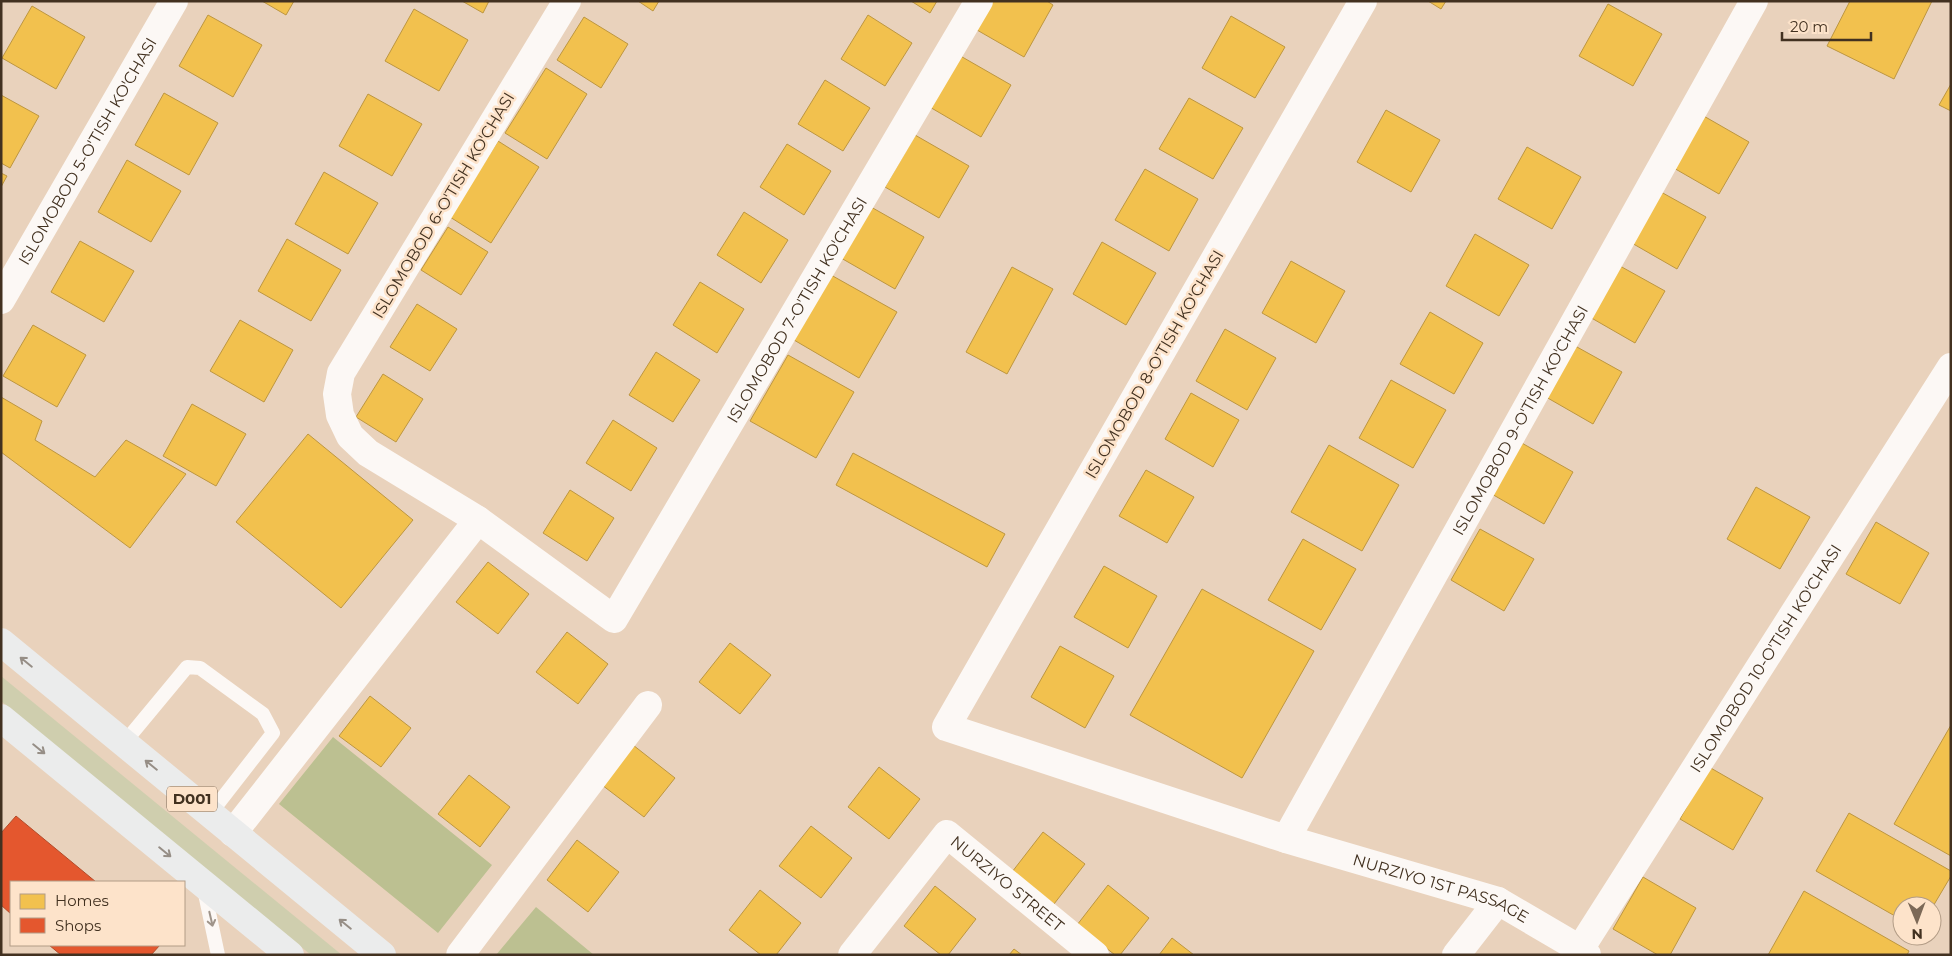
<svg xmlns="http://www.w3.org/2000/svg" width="1952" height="956" viewBox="0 0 1952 956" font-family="Montserrat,sans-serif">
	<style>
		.green { fill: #cfceae }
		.forest { fill: #bcc091 }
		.homes { fill: #f2c14e; stroke: #bd9640 }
		.shops { fill: #e4572e; stroke: #b34c2a }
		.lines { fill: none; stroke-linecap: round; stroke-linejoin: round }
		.lane { stroke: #fcf8f5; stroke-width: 14 }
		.street { stroke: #fcf8f5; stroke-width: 28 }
		.highway { stroke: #ebecec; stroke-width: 28 }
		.oneway { stroke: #968e86 }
		.oneway2 { stroke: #9f948a }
		.labels { text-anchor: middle; stroke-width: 5; stroke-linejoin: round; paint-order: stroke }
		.shield { fill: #fde3ca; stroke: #7a6653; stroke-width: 1 }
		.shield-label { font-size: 15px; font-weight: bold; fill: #423120 }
		.street-label { font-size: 16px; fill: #423120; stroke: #fde3ca }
	</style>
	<rect width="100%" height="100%" fill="#e9d2bc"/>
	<path class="green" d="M1,676L342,955H311L1,701Z"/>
	<path class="forest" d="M333,737L492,865L438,933L279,804Z
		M536,907L594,955H496Z"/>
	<path class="homes" d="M262,1H294L286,15Z
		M462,1H489L483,13Z
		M638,1H659L653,11Z
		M911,1H937L930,13Z
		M984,1H1047L1053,5L1024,57L970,26Z
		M1428,1H1446L1441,9Z
		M1850,1H1932L1894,79L1827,46Z
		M1608,4L1662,34L1633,86L1579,56Z
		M32,6L85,37L56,89L2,58Z
		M414,9L468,40L439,91L385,61Z
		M208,15L262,45L233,97L179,66Z
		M868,15L912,43L885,86L841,59Z
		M1231,16L1285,47L1255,98L1202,68Z
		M584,17L628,44L601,88L557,60Z
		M957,54L1011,85L981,137L928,106Z
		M546,68L587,94L547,159L505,133Z
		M825,80L870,108L843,151L798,124Z
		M1951,84V111L1939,105Z
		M164,93L218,123L189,175L135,145Z
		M368,94L422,124L392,176L339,146Z
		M1,95L39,116L10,168L1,163Z
		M1189,98L1243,128L1213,179L1159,149Z
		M1386,110L1440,140L1411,192L1357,162Z
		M1695,111L1749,142L1719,194L1665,163Z
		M915,135L969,166L939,218L885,187Z
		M498,141L539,167L491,243L450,217Z
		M787,144L831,171L804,215L760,187Z
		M1527,147L1581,177L1552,229L1498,199Z
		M127,160L181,191L151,242L98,212Z
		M1145,169L1198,199L1169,251L1115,220Z
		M324,172L378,203L348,254L295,224Z
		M1,173L7,176L1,187Z
		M1652,187L1706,217L1677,269L1623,238Z
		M871,207L924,237L895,289L841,258Z
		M744,212L788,240L761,283L717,255Z
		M448,227L488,252L461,295L421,270Z
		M1475,234L1529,265L1499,316L1446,286Z
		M287,239L341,270L311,321L258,291Z
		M80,241L134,271L104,322L51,292Z
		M1102,242L1156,273L1126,325L1073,294Z
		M1291,261L1345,291L1316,343L1262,313Z
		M1611,261L1665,291L1635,343L1581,312Z
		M1012,267L1053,289L1007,374L966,352Z
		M831,275L897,312L859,378L794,340Z
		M700,282L744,309L717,353L673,325Z
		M417,304L457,329L430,371L390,347Z
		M1430,312L1483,343L1454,394L1400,364Z
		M240,320L293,350L264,402L210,371Z
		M33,325L86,355L57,407L3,376Z
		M1225,329L1276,358L1247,410L1196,381Z
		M1568,342L1622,372L1593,424L1539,393Z
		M656,352L700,380L673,422L629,395Z
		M788,355L854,392L816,458L750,421Z
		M383,374L423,399L396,442L356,417Z
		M1391,380L1446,410L1413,468L1359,438Z
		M1191,393L1239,420L1213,467L1165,439Z
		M1,397L42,421L35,440L95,477L126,440L186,474L130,548L1,452Z
		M192,404L246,434L216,486L163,456Z
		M613,420L657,448L631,491L586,463Z
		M308,434L413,520L341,608L236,522Z
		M1520,442L1573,472L1544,524L1490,493Z
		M1329,445L1399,485L1362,551L1291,512Z
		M853,453L1005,534L987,567L836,485Z
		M1146,470L1194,497L1167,543L1119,516Z
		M1756,487L1810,517L1780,569L1727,539Z
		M570,490L614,518L587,561L543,533Z
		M1876,522L1929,553L1900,604L1846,574Z
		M1480,529L1534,559L1504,611L1451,580Z
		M1303,539L1356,569L1321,630L1268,600Z
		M488,562L529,594L498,634L456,602Z
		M1104,566L1157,596L1128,648L1074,617Z
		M1202,589L1314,651L1242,778L1130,715Z
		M567,632L608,664L578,704L536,672Z
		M730,643L771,675L740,714L699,682Z
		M1060,646L1114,676L1085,728L1031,697Z
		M370,696L411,728L381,767L339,736Z
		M1951,725V856L1894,824Z
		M633,745L675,778L644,817L602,785Z
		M879,767L920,799L889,839L848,807Z
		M1709,767L1763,798L1733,850L1680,819Z
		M469,775L510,807L480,847L438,814Z
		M1849,813L1951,871V876L1932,908V906H1902V920L1816,871Z
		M811,826L852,858L821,898L779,866Z
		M1043,832L1085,864L1054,904L1012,872Z
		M577,840L619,872L588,912L547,880Z
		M1643,877L1696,908L1670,955H1658L1613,929Z
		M1108,885L1149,918L1120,955H1115L1077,925Z
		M935,886L976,919L948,955H941L904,926Z
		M760,890L801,923L776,955H761L729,930Z
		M1804,891L1909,951L1907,955H1768Z
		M1172,938L1194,955H1159Z
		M1014,949L1022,955H1009Z"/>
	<path class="shops" d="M16,816L96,882H11V914L1,905V833Z
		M49,945H160L151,955H61Z"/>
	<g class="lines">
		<path class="lane" d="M124,743L187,667L200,668L263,714L273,733L210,814
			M204,889L218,955"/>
		<g class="street">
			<path id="s1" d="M567,1L341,373L337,394L340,415L350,436L368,453L478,520L614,619L979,1"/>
			<path id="s2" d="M1363,1L946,727L1286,839L1498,901L1580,949L1587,955"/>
			<path id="s3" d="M1,300L174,1"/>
			<path d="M233,833L478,520"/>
			<path id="s4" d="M1286,839L1754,1"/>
			<path id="s5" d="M1580,949L1951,367"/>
			<path d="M460,955L648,705"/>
			<path id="s6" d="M852,955L947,834L1095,955"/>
			<path d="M1456,955L1498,901"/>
		</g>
		<path class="highway" d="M1,642L382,955
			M1,718L290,955"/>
	</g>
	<defs><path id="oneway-shaft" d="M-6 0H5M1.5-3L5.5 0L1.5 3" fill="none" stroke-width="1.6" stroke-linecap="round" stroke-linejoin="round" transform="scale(1.25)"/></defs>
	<g class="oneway">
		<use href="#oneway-shaft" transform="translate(26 662) rotate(-141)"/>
		<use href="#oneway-shaft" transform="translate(39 749) rotate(39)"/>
		<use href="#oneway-shaft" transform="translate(151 765) rotate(-141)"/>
		<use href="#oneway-shaft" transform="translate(165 852) rotate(39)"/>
		<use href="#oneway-shaft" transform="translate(345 924) rotate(-141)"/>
	</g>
	<use class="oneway2" href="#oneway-shaft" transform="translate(211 919) rotate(77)"/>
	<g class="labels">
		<rect class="shield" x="167" y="786.5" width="50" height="25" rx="4"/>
		<g class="shield-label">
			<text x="192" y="804">D001</text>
		</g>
		<g class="street-label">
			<text dy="6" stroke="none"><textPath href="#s3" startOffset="172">ISLOMOBOD 5-O'TISH KO'CHASI</textPath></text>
			<text transform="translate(443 205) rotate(-59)" y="6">ISLOMOBOD 6-O'TISH KO'CHASI</text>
			<text dy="6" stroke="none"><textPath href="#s1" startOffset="1182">ISLOMOBOD 7-O'TISH KO'CHASI</textPath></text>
			<text transform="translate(1154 364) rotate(-60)" y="6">ISLOMOBOD 8-O'TISH KO'CHASI</text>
			<text dy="6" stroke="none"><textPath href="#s4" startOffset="480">ISLOMOBOD 9-O'TISH KO'CHASI</textPath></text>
			<text dy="6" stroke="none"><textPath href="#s5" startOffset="345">ISLOMOBOD 10-O'TISH KO'CHASI</textPath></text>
			<text dy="6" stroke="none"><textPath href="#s6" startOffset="232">NURZIYO STREET</textPath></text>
			<text dy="6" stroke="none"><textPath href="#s2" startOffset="1358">NURZIYO 1ST PASSAGE</textPath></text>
		</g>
	</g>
	<rect width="1952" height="956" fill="none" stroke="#423120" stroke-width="5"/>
	<rect x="10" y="881" width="175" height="65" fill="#fde3ca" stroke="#b29c86"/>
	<rect x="20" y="894" width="25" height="15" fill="#f2c14e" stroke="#b29c86"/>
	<text x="55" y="906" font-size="15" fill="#423120">Homes</text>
	<rect x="20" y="918" width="25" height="15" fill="#e4572e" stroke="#b29c86"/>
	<text x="55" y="931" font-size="15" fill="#423120">Shops</text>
	<g transform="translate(1917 921) rotate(179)"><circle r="24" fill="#fde3ca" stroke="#b29c86"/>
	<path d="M0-4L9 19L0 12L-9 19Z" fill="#7c6957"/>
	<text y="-8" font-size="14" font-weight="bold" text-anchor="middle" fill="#423120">N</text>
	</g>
	<path d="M1782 32v8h89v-8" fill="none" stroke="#423120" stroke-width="2.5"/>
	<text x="1790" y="32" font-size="15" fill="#423120" stroke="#fde3ca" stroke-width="4" paint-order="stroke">20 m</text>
</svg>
